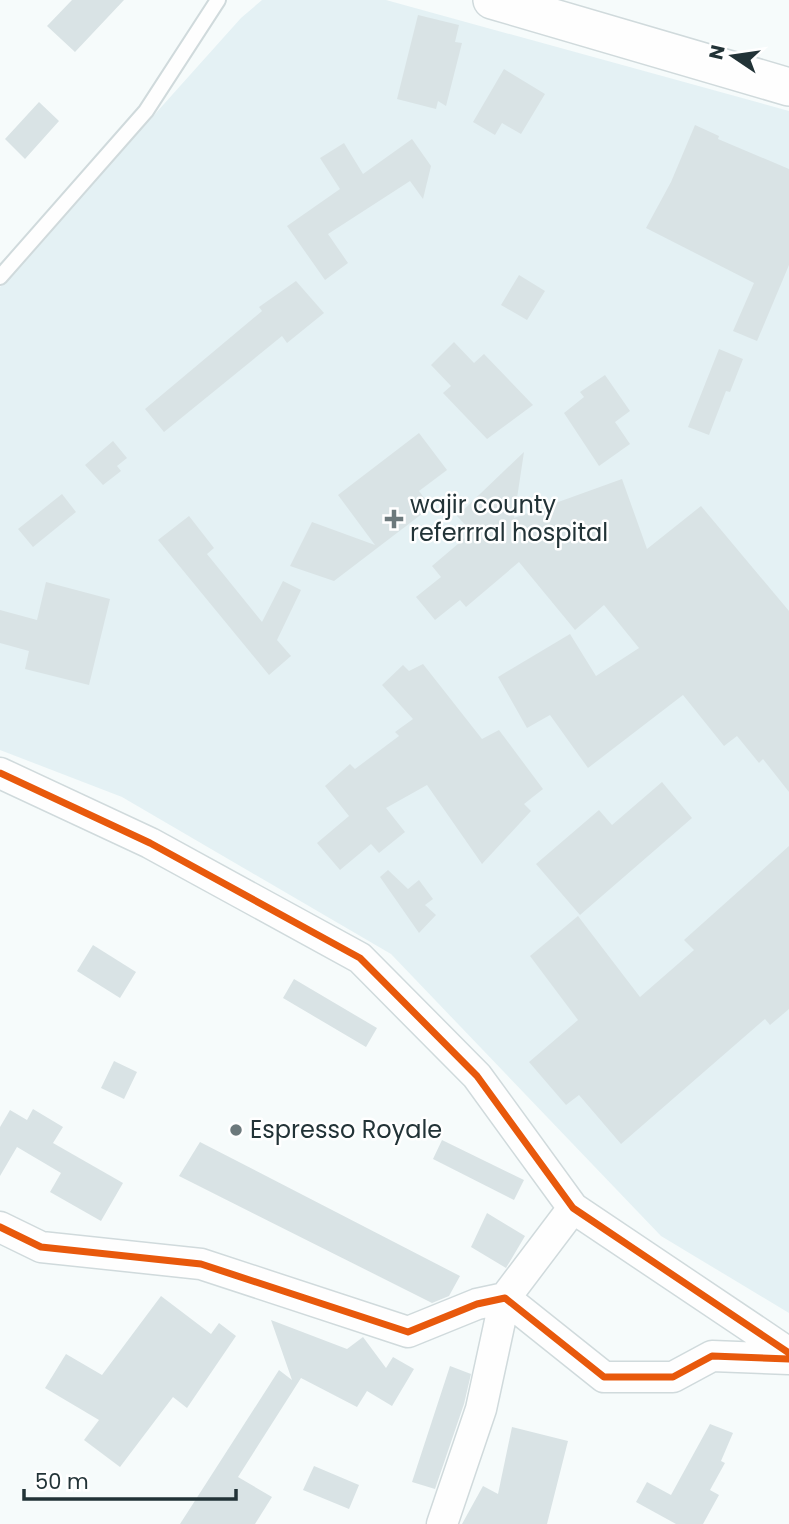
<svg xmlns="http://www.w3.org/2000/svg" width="789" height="1524" viewBox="0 0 789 1524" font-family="Poppins,sans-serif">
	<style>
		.built { fill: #e4f1f4 }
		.building { fill: #d9e3e5 }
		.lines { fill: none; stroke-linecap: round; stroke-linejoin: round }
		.service-casing { stroke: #d0dadc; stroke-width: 18 }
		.minor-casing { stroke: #d0dadc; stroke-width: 33 }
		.tertiary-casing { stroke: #d0dadc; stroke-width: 40 }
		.service { stroke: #fefefe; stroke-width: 14 }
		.minor { stroke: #fefefe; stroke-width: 30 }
		.tertiary { stroke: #fefefe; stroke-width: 37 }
		.cycleway-casing { stroke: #fff; stroke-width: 11 }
		.cycleway { stroke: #e8590c; stroke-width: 7 }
		.poi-dot { fill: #6c797c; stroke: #fff; stroke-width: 2.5 }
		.labels { text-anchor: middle; stroke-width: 5; stroke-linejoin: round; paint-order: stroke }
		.poi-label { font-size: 24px; fill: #223337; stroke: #fff; text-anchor: start }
	</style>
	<rect width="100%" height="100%" fill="#f6fbfb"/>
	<path class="built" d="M262,0H386L789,111V1313L661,1236L391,954L122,797L0,750V287L241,18Z"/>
	<path class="building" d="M72,0H124L75,52L47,26Z
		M418,15L459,25L455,42L462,43L446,106L438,101L436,109L397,99Z
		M504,69L545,94L521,134L502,123L495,135L473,122Z
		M39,102L59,121L25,159L5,139Z
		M695,125L719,136L718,139L789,169V265L757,341L733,331L754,283L646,228L671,182Z
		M412,139L431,166L423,199L410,181L328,234L348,263L325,280L287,226L340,189L320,158L344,143L363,174Z
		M519,275L545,291L527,320L501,305Z
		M296,281L324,313L287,343L282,336L164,432L145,409L262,311L259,307Z
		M454,342L474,363L484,354L533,405L487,439L443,393L451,386L431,365Z
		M719,349L743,359L730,392L726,391L709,435L688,427Z
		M605,375L630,411L615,422L630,444L599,466L564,413L584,397L580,392Z
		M419,433L447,470L419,491L431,507L334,581L290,566L312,522L375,545L338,495Z
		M113,441L127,458L117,466L121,471L103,485L85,465Z
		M524,452L514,518L622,479L647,549L701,506L789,611V792L763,759L759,763L737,736L724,746L683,695L588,768L550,715L527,728L498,677L570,634L596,676L639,648L604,605L575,630L519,562L466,607L460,600L435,620L416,597L441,577L432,566L472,532L457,516Z
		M62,494L76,512L33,547L18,529Z
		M189,516L214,548L207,554L262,622L283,581L301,590L277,640L291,656L269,675L158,540Z
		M46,582L110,599L89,685L25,669L29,651L0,643V610L37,620Z
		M423,664L482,739L499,730L543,789L524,804L531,811L482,864L427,785L386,808L405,832L379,853L371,844L340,870L317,843L349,816L325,786L350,764L355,769L399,736L395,732L413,719L382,685L403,665L409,671Z
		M662,782L692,818L580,915L536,864L599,810L612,825Z
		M789,846V1009L770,1025L765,1019L621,1144L579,1095L566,1105L529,1062L578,1020L530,956L578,916L640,997L694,950L684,940Z
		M388,870L408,889L419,880L433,899L425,905L436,915L419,933L380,877Z
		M93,945L136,972L120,998L77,971Z
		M294,979L377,1028L366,1047L283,998Z
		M114,1061L137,1072L124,1099L101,1088Z
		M33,1109L63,1127L53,1143L123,1183L101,1221L50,1192L61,1173L17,1147L0,1176V1127L10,1110L27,1120Z
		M442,1140L524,1180L514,1200L433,1159Z
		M200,1142L460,1276L449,1296L432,1303L179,1176Z
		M487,1213L525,1236L506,1268L471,1247Z
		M161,1296L211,1334L219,1323L236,1336L187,1408L173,1397L120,1467L84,1440L99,1420L45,1388L66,1354L102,1375Z
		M271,1320L347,1349L363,1337L386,1368L393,1357L414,1369L392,1406L367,1391L357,1407L301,1378L238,1477L272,1497L255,1524H180L279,1370L292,1380Z
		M450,1366L471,1374L464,1404L435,1489L412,1482Z
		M710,1424L733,1433L721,1461L725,1463L710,1490L719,1495L703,1524H676L636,1502L647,1482L671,1495Z
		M512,1427L568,1441L547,1524H462L483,1486L498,1494Z
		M314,1466L359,1485L349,1509L303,1490Z"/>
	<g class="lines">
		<defs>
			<path id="service" d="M0,277L146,111L218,0"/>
			<path id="minor" d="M0,773L150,843L360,958L477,1076L573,1208L789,1353
				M0,1227L41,1247L201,1264L408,1332L477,1304L505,1298L604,1377H673L712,1356L789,1359
				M442,1524L481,1409L505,1298L573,1208"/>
			<path id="tertiary" d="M492,0L789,87"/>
		</defs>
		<use href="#service" class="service-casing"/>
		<use href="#minor" class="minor-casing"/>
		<use href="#tertiary" class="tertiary-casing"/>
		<use href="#service" class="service"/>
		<use href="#minor" class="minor"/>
		<use href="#tertiary" class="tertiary"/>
		<defs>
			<path id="cycleway" d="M0,773L150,843L360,958L477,1076L573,1208L789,1353
				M0,1227L41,1247L201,1264L408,1332L477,1304L505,1298L604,1377H673L712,1356L789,1359"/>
		</defs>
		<use href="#cycleway" class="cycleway-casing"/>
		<use href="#cycleway" class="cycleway"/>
	</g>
	<g class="poi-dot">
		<path d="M390.5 508.5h7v7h7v7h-7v7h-7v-7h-7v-7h7z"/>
		<circle cx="236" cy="1130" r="7"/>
	</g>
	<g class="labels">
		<g class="poi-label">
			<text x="410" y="513">wajir county<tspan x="410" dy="28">referrral hospital</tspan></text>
			<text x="250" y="1138">Espresso Royale</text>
		</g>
	</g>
	<g transform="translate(733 56) rotate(283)" stroke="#ffffff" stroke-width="5" paint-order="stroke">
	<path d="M0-5L12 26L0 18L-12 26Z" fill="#223337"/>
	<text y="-10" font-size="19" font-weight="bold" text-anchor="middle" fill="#223337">N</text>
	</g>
	<path d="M24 1489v10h212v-10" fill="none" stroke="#223337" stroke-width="3.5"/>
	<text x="35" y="1489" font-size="21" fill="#223337" stroke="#ffffff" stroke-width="5" paint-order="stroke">50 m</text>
</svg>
